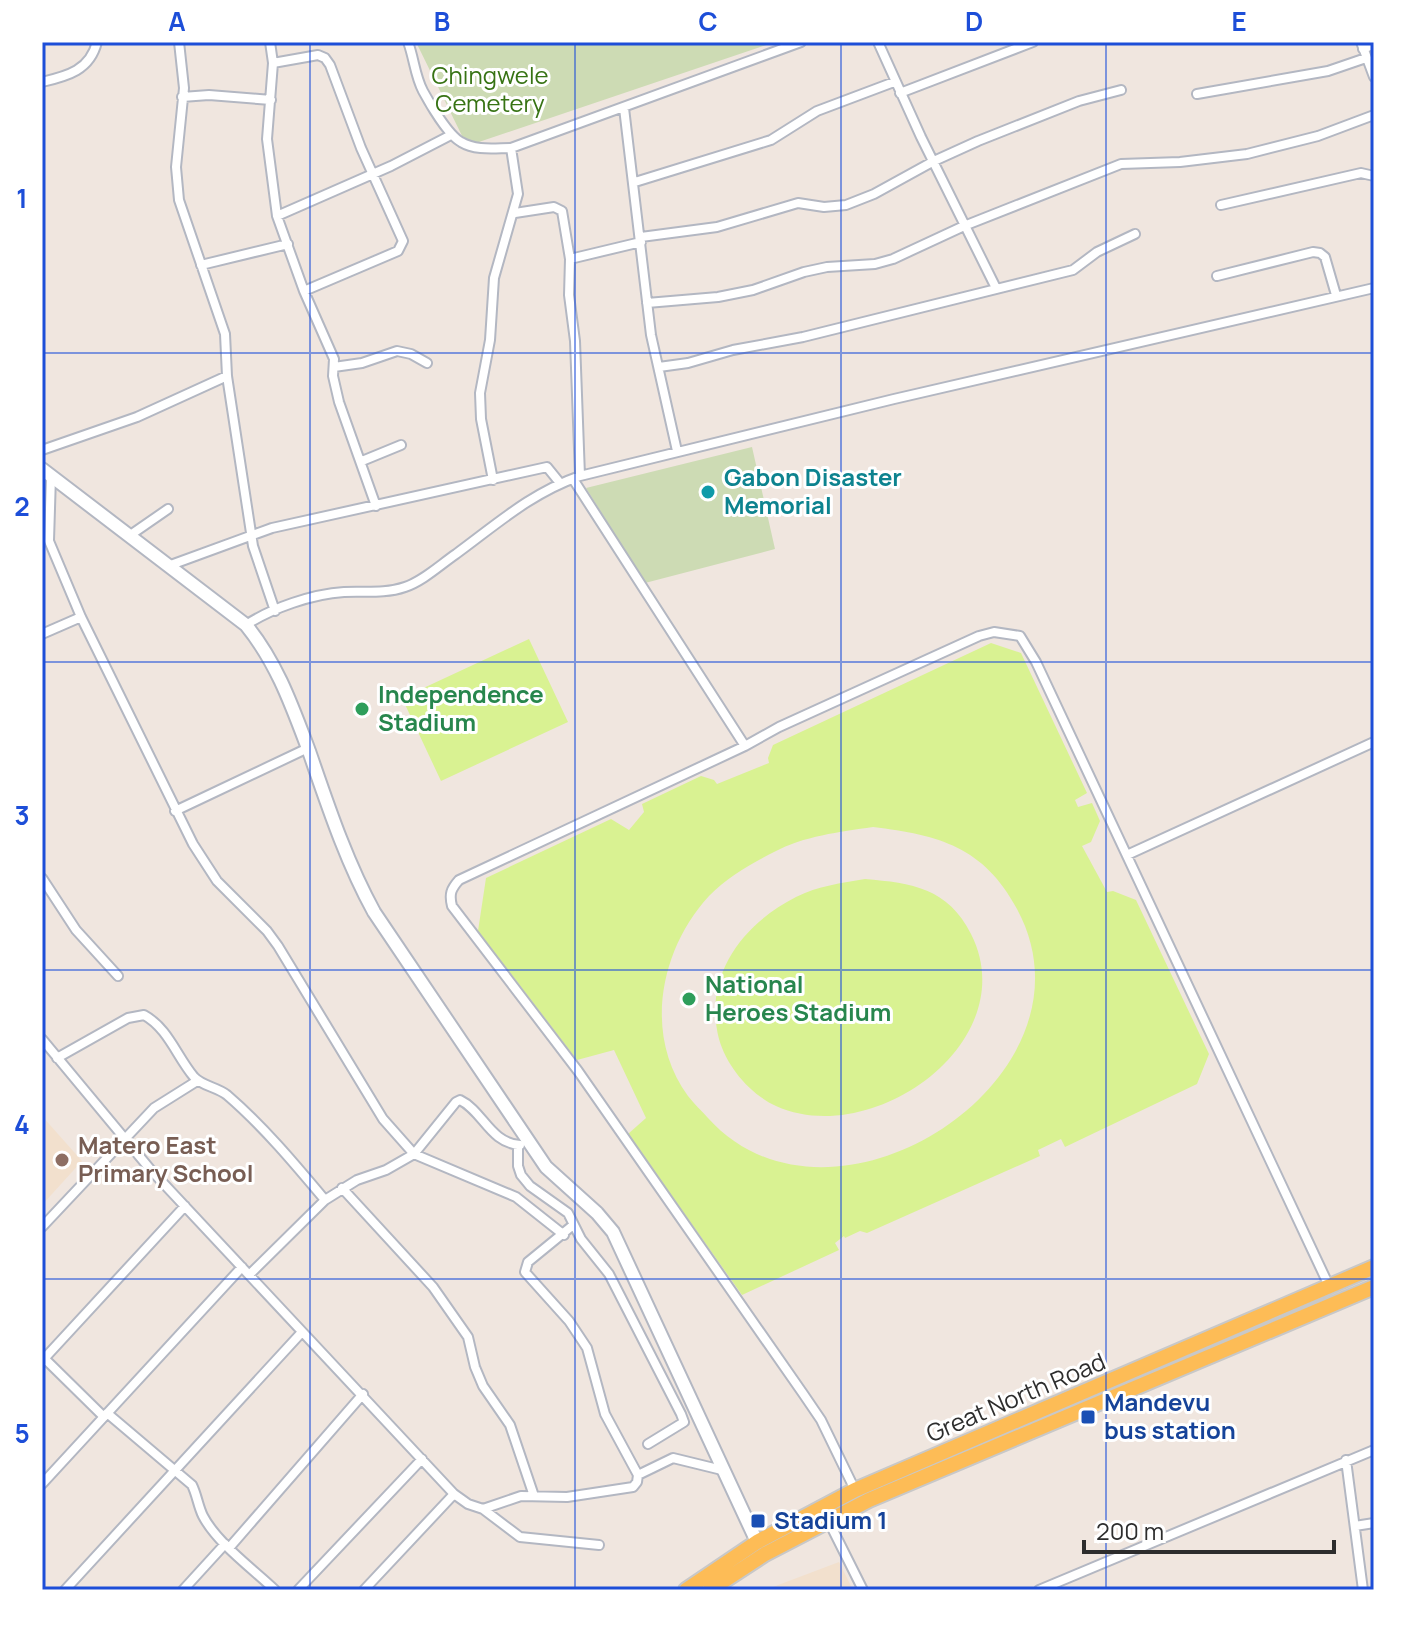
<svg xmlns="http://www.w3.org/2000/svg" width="1416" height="1632" viewBox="0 0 1416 1632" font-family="Manrope,sans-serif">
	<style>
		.education { fill: #f2e0cd }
		.cemetery { fill: #cddbb4 }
		.pitch { fill: #d9f292; fill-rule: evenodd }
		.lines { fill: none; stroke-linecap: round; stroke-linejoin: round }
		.street-casing { stroke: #b3b7c2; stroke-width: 12 }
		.secondary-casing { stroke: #b3b7c2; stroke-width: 16 }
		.primary-casing { stroke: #c8c8c8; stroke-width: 18 }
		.street { stroke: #fff; stroke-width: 8 }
		.secondary { stroke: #fff; stroke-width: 12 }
		.primary { stroke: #fdbc56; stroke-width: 14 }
		.grid { fill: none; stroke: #1d4ed8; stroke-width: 2; stroke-opacity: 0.55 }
		.culture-dot { fill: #0f9aa8; stroke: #fff; stroke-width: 3 }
		.leisure-dot { fill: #2e9e5b; stroke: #fff; stroke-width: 3 }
		.education-dot { fill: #8d6e63; stroke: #fff; stroke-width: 3 }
		.transit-dot { fill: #1a4fb4; stroke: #fff; stroke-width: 3 }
		.labels { text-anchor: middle; stroke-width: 6; stroke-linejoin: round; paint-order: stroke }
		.park-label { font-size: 24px; fill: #377314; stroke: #fff }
		.culture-label { font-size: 24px; font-weight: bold; fill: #0d838f; stroke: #fff; text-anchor: start }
		.leisure-label { font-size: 24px; font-weight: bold; fill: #27864d; stroke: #fff; text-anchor: start }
		.education-label { font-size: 24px; font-weight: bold; fill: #785e54; stroke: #fff; text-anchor: start }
		.street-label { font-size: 24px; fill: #2d2d2d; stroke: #fff }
		.transit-label { font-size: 24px; font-weight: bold; fill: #164399; stroke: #fff; text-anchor: start }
		.neatline { fill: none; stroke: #1d4ed8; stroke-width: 3 }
		.grid-label { font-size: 26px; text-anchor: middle; font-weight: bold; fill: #1d4ed8 }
	</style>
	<rect width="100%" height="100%" fill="#f0e6df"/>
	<path class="education" d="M42,1116L82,1161L42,1205Z
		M839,1562L853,1590H765Z"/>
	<path class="cemetery" d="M416,42H775L467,146Z
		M752,447L775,549L645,583L586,488Z"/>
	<path class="pitch" d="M529,639L568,722L441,781L402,698Z
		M991,643L1021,653L1087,793L1075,800L1078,807L1092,803L1100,821L1091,842L1082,846L1107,892L1113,891L1136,900L1209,1054L1197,1084L1065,1147L1061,1139L1038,1150L1040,1156L867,1233L860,1231L845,1238L844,1236L835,1243L839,1250L742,1295L628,1134L646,1118L614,1050L577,1060L478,931L486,878L611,819L629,830L644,812L642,804L701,776L714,780L717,784L769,763L768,758L773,745ZM873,827C939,835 984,847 1017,909C1108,1077 832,1256 708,1118C702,1111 694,1104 688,1096C643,1035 660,949 709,896C726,878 752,863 774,852C804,836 839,832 873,827Z
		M865,879C912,883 948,888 971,934C1025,1041 873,1150 776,1106C750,1094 727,1067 719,1039C703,977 741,925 796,897C818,886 841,883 865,879Z"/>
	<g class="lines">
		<defs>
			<path id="street" d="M179,42L184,88L176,167L179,200L225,334L227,376L253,546L275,611
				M270,42L273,63L267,139L277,216L304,291L334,359L333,376L339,402L376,506
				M408,42C414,58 415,76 423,91C430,104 448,135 461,142C476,151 495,148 511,148L801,42
				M878,42L921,137L996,288
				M1361,42L1374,77
				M1363,49L1374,44
				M273,63L318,55L325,58L330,65L361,148L403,241L398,251L304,291
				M42,82C68,76 90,70 97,42
				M900,93L1033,42
				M1197,94L1328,71L1366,58
				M182,97L209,95L271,100
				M624,108L651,335L677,451
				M635,182L771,140L817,111L894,82
				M1221,205L1361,173L1374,176
				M515,213L554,207L562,211L570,259L569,295L575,341L580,476
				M277,216L391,166L451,135
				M641,237L717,227L798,203L824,207L846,205L874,194L934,161L978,141L1079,101L1121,90
				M570,259L641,242
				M201,265L288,244
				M1217,276L1313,252L1320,253L1325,257L1336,295
				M647,303L718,297L753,290L804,272L827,267L875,264L893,259L964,226L1121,164L1180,162L1247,154L1318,136L1374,115
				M334,367L362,363L397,351L411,354L427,363
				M659,367L688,363L733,350L803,337L1073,270L1097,252L1135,234
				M42,450L137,417L227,376
				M362,461L401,445
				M51,476L49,541L81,617L193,844L217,881L267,931L278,946L383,1119L414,1154L516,1197L564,1235
				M573,479L745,746
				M493,480L481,419L480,393L490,340L494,278L518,194L511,148
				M129,536L168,509
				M168,566L272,528L547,467L560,483
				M246,625C272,608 312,594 344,592C364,591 385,594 405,587C423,581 440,565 456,554C497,524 531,493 580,476L894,399L1374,288
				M42,634L81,617
				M175,811L308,748
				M1127,855L1374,742
				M42,878L76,930L118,976
				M42,1039L150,1169L454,1494L468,1504L483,1509L521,1496L567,1497L633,1487L637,1482L638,1475L605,1414L587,1348L569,1321L525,1272L528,1262L572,1226
				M57,1058L128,1018L144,1015C168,1028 177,1057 194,1077C202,1086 217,1087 227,1095C263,1126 294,1163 325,1200
				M518,1146V1166L521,1175L530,1186L568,1213L581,1239L609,1274L681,1414L684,1422L648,1444
				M342,1188L433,1287L468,1337L475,1367L483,1386L510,1425L534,1496
				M42,1227L154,1108L197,1081
				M249,1275L325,1200L357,1180L386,1170L414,1154L456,1102L460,1100C483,1111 490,1143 520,1145
				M43,1357L104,1417
				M42,1361L185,1206
				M107,1413L192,1485C197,1495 198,1506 203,1516C217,1543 253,1569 275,1590
				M1346,1460L1363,1590
				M638,1475L673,1458L722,1470
				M42,1484L242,1267
				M855,1490L821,1420L804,1395L578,1071L452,906C449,894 451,889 459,880L745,746L779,727L979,636L994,632L1020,636L1036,662L1330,1288
				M483,1509L520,1537L599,1545
				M828,1520L863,1590
				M1355,1526L1374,1523
				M229,1548L363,1394
				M65,1590L302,1332
				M183,1590L225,1544
				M298,1590L422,1459
				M364,1590L454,1494
				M1039,1590L1374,1450"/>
			<path id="secondary" d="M42,469L246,625C277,663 292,706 309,751C328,806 346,861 374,912L546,1167L597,1213L613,1232L757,1542"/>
			<path id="primary" d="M686,1590L757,1542L855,1490L1374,1267
				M710,1590L765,1554L869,1500L1374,1287"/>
		</defs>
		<use href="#street" class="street-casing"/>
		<use href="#secondary" class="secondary-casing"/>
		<use href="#primary" class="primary-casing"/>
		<use href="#street" class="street"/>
		<use href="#secondary" class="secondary"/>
		<use href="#primary" class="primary"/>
	</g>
	<path class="grid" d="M310,42V1590M575,42V1590M841,42V1590M1106,42V1590M42,353H1374M42,662H1374M42,970H1374M42,1279H1374"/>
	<circle class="culture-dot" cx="708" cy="492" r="8"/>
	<g class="leisure-dot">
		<circle cx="362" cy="709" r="8"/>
		<circle cx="689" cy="999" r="8"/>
	</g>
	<circle class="education-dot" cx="62" cy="1160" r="8"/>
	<g class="transit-dot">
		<rect x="1080" y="1409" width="16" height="16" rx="4"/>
		<rect x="750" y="1513" width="16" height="16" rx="4"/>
	</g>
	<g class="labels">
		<g class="park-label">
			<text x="490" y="84">Chingwele<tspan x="490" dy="28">Cemetery</tspan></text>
		</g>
		<g class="culture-label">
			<text x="724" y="486">Gabon Disaster<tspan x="724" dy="28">Memorial</tspan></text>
		</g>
		<g class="leisure-label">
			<text x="378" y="703">Independence<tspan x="378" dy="28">Stadium</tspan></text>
			<text x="705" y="993">National<tspan x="705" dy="28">Heroes Stadium</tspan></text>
		</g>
		<g class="education-label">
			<text x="78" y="1154">Matero East<tspan x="78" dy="28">Primary School</tspan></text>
		</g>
		<g class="street-label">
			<text transform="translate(1016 1398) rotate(-23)" y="8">Great North Road</text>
		</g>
		<g class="transit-label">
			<text x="1104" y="1411">Mandevu<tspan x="1104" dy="28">bus station</tspan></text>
			<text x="774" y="1529">Stadium 1</text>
		</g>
	</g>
	<rect width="1416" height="1632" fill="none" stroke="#ffffff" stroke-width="88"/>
	<path d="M1084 1540v12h250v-12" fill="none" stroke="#2d2d2d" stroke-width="4"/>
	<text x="1096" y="1540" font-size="24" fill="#2d2d2d" stroke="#ffffff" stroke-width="6" paint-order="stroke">200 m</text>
	<rect x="44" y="44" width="1328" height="1544" class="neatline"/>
	<g class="grid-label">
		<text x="177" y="31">A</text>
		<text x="442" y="31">B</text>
		<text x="708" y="31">C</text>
		<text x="974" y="31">D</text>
		<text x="1239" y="31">E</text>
		<text x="22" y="208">1</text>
		<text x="22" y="516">2</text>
		<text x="22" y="825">3</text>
		<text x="22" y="1134">4</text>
		<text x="22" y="1443">5</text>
	</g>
</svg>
